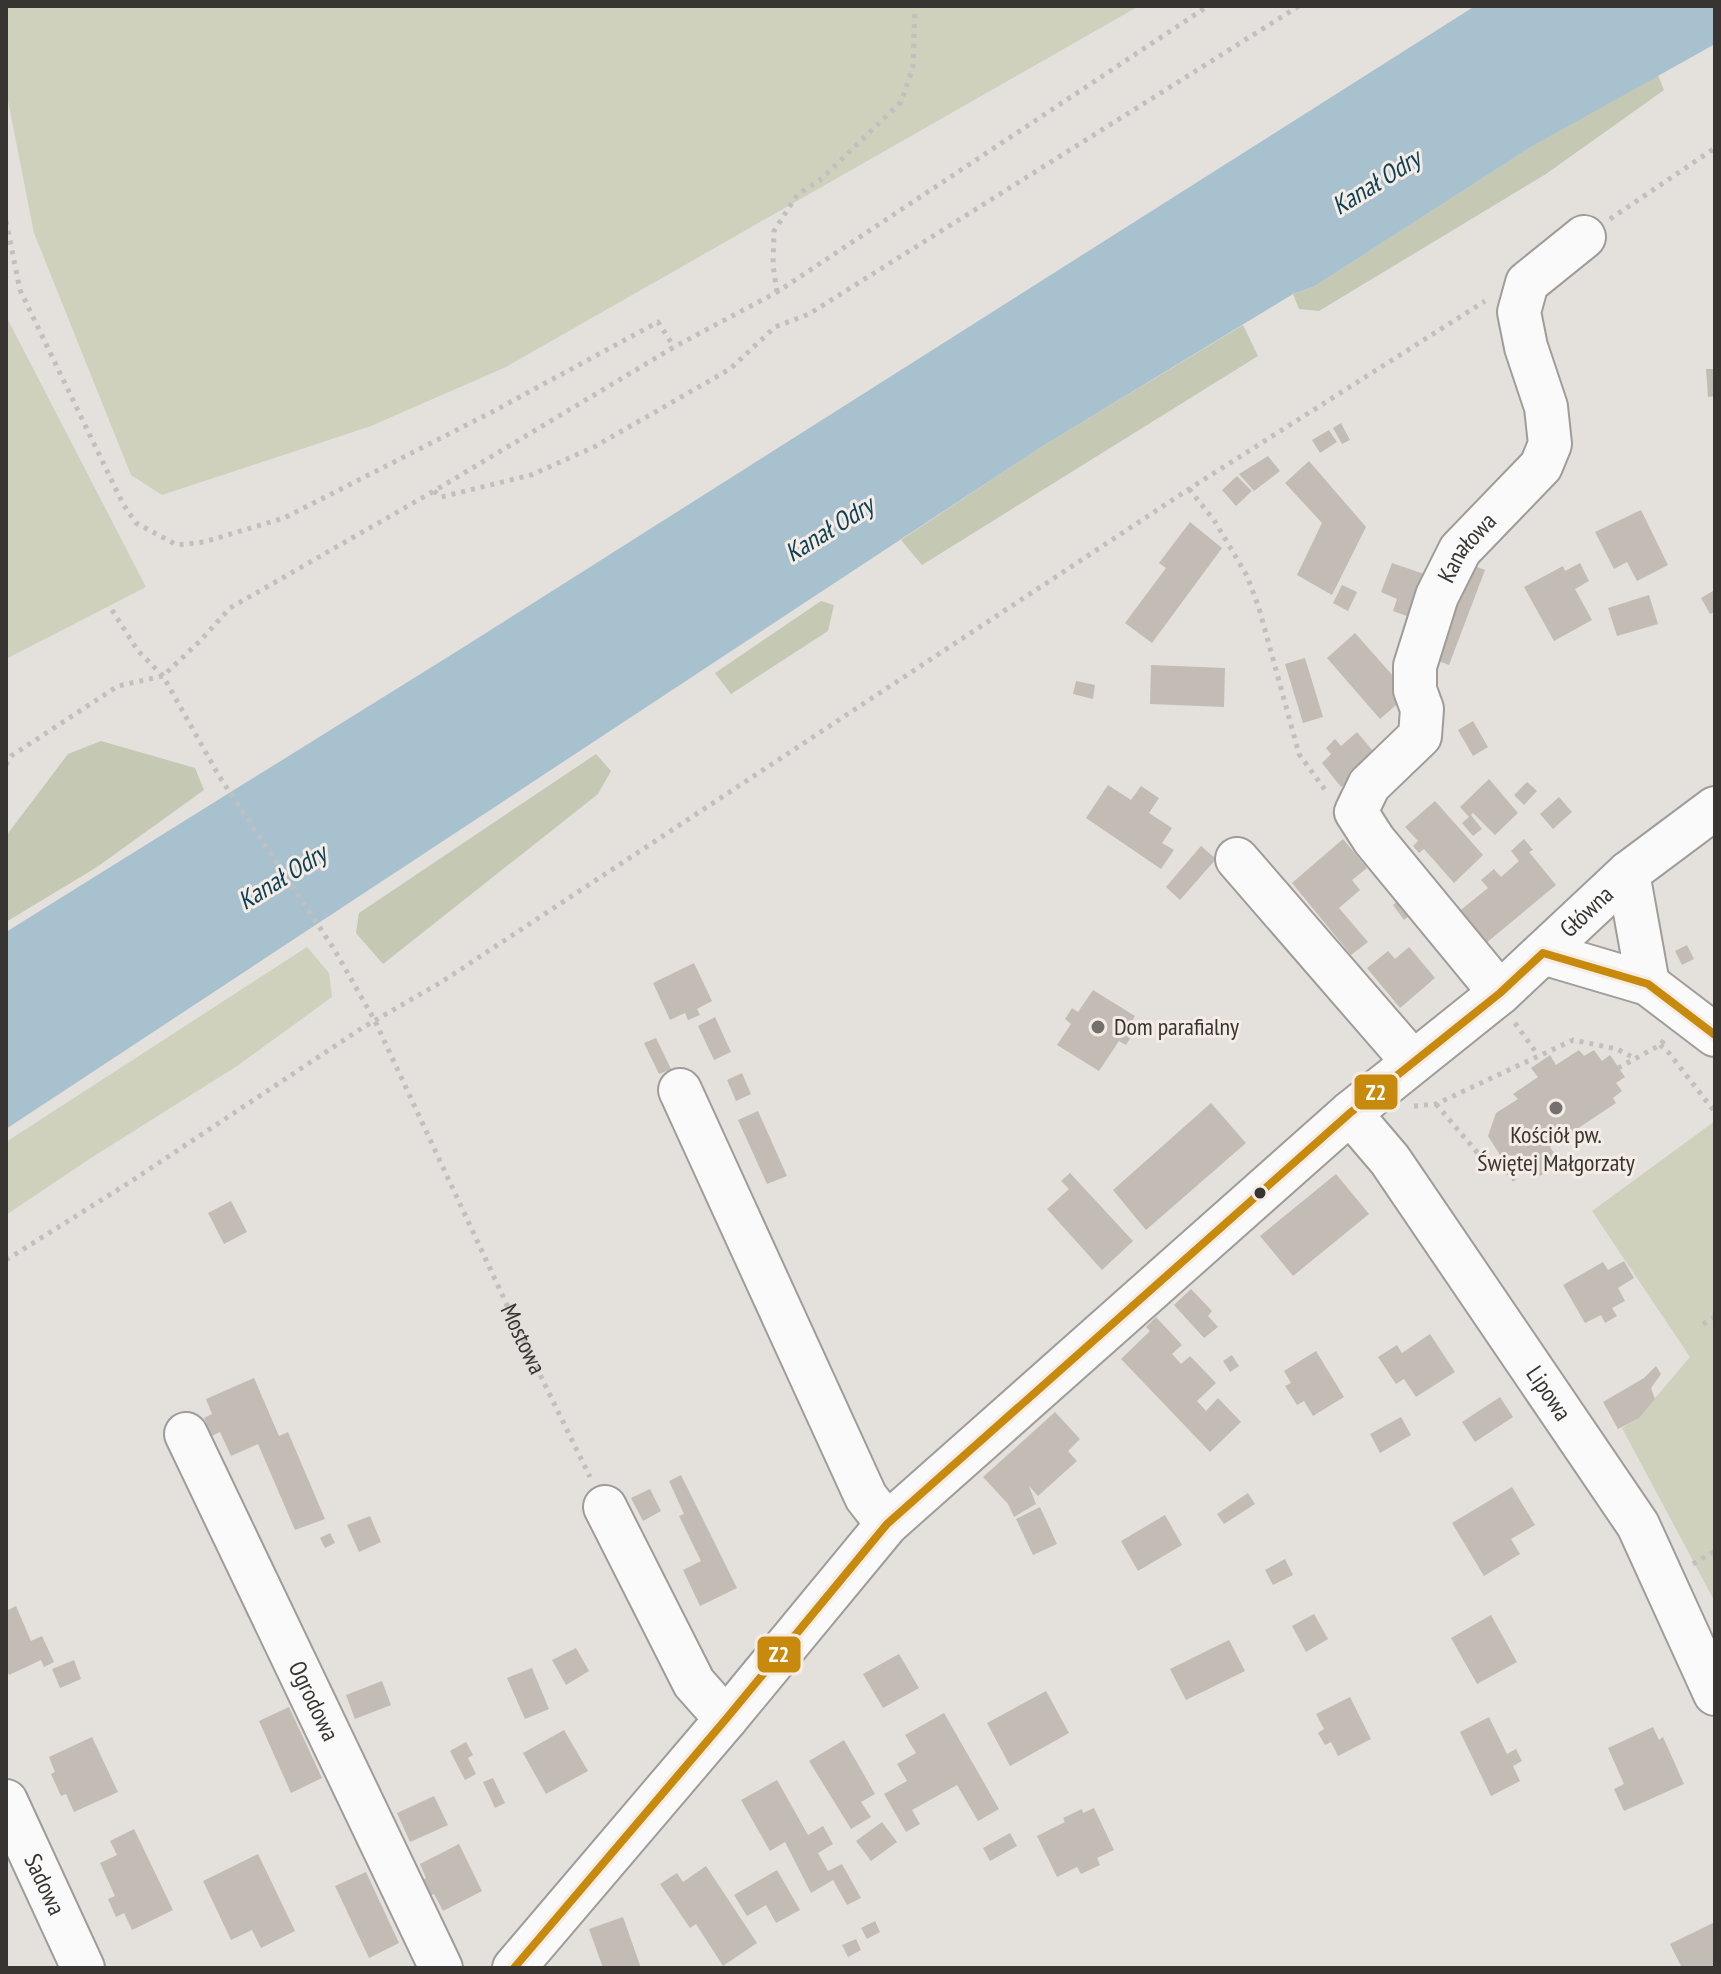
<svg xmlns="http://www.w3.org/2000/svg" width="1721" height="1974" viewBox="0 0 1721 1974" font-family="'PT Sans Narrow',sans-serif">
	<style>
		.green { fill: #cfd1bd }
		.forest { fill: #c5c8b2 }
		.water { fill: #a8c1cf }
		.building { fill: #c3bcb5 }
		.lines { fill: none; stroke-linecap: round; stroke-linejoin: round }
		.minor-casing { stroke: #a09c99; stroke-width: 46 }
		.path { stroke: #c1c0be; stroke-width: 5; stroke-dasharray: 4 6; stroke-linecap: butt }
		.minor { stroke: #fbfafa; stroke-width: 42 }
		.bus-1-casing { stroke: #f5ede5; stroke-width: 14 }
		.bus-1 { stroke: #c78a0c; stroke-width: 8 }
		.poi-dot { fill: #74706d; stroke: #f5ede5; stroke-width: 3 }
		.bus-dot { fill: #373431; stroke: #f5ede5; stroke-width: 3 }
		.labels { text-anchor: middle; stroke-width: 6; stroke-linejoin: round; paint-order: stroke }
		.street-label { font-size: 24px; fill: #373431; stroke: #f5ede5 }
		.poi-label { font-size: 24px; fill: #373431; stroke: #f5ede5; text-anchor: start }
		.water-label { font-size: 26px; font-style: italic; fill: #0c4056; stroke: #f5ede5 }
		.line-badge { stroke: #f5ede5; stroke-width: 3 }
		.badge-label { font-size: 22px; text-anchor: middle; font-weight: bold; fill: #fff }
	</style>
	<rect width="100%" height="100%" fill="#e4e0dc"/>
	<path class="green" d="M6,6H1139L506,367L371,426L162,495L131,475L34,233L6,91Z
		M6,316L146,587L6,659Z
		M307,947L329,973L332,997L237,1066L91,1158L6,1215V1142Z
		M1715,1121V1602L1622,1428L1639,1417L1690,1357L1592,1211Z"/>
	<path class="forest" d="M1658,75L1664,90L1546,174L1319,311L1299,309L1293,294L1315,286L1531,147Z
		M1243,325L1258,356L922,565L901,540L1038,449Z
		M821,601L834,605L828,631L731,694L715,673Z
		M101,741L195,768L204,790L97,867L6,922V836L68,754Z
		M596,754L611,771L598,794L383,964L356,933L359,913Z"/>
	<path class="water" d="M1475,6H1715V44L1531,147L1315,286L1293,294L1038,449L6,1129V932L467,645Z"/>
	<path class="building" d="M1706,369H1715V396L1708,397Z
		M1341,423L1350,440L1342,444L1333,428Z
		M1329,430L1337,442L1320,453L1312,440Z
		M1268,456L1280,471L1254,491L1239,474Z
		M1309,461L1366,527L1332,595L1297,575L1322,523L1285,483Z
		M1237,476L1252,491L1236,506L1222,490Z
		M1641,510L1668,565L1637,581L1627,562L1614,569L1595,532Z
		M1190,522L1222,548L1152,643L1125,623L1166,568L1159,563Z
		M1462,561L1485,570L1449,665L1426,656Z
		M1392,563L1427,575L1412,618L1393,611L1397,599L1381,592Z
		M1580,563L1589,581L1575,589L1592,620L1554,641L1524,587L1563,566L1565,571Z
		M1342,585L1357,592L1348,611L1333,603Z
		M1713,591L1715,612L1710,614L1701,598Z
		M1649,595L1658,624L1617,636L1608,608Z
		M1355,633L1409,694L1380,719L1327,658Z
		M1305,658L1323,717L1303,723L1285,664Z
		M1151,665L1225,668L1224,707L1150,704Z
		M1076,681L1095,685L1093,699L1073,694Z
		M1473,721L1488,747L1473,756L1458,730Z
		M1357,732L1378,757L1341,787L1322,763L1331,754L1326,748L1335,739L1341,746Z
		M1489,779L1518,813L1495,835L1473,813L1469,817L1460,807Z
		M1527,782L1537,791L1524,805L1514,795Z
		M1108,785L1131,800L1141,786L1159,798L1149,813L1172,828L1162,843L1174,850L1161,869L1086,818Z
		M1559,797L1572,812L1553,829L1540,814Z
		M1435,801L1483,855L1454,883L1424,849L1419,853L1413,846L1418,841L1405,827Z
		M1471,815L1482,829L1473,836L1462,823Z
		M1343,839L1367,868L1352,880L1360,890L1339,908L1368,942L1351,955L1292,883Z
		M1524,839L1533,850L1529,852L1556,885L1485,944L1452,917L1488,888L1481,880L1494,869L1501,877L1519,861L1511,851Z
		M1201,846L1216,859L1180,900L1166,887Z
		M1400,899L1412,913L1404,920L1393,905Z
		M1687,945L1694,959L1682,965L1675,951Z
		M1409,947L1435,978L1400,1008L1367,968L1388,951L1395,959Z
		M694,963L712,1001L697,1009L700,1015L688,1020L685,1013L670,1020L653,983Z
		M1093,990L1135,1016L1126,1031L1132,1035L1126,1045L1119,1041L1099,1071L1057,1045L1071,1024L1065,1019L1072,1008L1078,1012Z
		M715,1017L731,1052L714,1060L698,1026Z
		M656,1038L671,1069L659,1074L644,1043Z
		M1579,1050L1584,1056L1594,1050L1602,1061L1610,1055L1625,1077L1616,1083L1622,1091L1613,1098L1616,1103L1550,1147L1560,1162L1540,1176L1526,1156L1500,1155L1488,1136L1496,1113L1518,1099L1513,1094L1538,1077L1531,1068L1550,1055L1556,1065Z
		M742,1073L751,1094L736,1101L727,1080Z
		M1211,1103L1246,1143L1146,1230L1113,1190Z
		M758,1111L787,1176L767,1184L738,1120Z
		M1070,1173L1133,1241L1102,1270L1047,1209L1069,1189L1061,1181Z
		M1336,1174L1369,1214L1293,1276L1260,1236Z
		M231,1201L247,1232L224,1244L208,1213Z
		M1624,1261L1634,1278L1618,1288L1625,1301L1612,1308L1617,1316L1605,1323L1601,1315L1585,1323L1563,1285L1603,1262L1608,1270Z
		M1191,1289L1212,1311L1208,1316L1218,1327L1204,1338L1174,1305Z
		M1156,1317L1182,1345L1172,1354L1181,1364L1190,1356L1216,1383L1197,1401L1206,1411L1218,1398L1241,1422L1210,1452L1121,1359L1150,1331L1146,1327Z
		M1430,1334L1455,1372L1416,1397L1404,1379L1396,1384L1378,1357L1397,1345L1402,1353Z
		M1316,1351L1344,1397L1313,1416L1304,1401L1297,1405L1285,1386L1291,1383L1284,1371Z
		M1232,1355L1239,1366L1230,1372L1223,1361Z
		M1656,1366L1661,1374L1651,1388L1655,1399L1639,1418L1618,1429L1603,1402L1644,1378Z
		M254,1378L279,1436L288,1432L325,1519L295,1530L258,1444L231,1456L220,1432L212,1436L204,1418L212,1414L206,1399Z
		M1500,1397L1513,1417L1475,1442L1462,1422Z
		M1055,1412L1080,1439L1068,1451L1077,1461L1038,1496L1029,1486L1036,1504L1014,1517L1008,1504L983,1477Z
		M1401,1417L1411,1435L1380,1453L1370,1434Z
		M681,1475L737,1588L700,1606L683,1570L701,1561L679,1516L684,1514L669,1481Z
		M1512,1487L1535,1525L1511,1539L1520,1554L1484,1576L1452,1523Z
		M650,1489L661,1511L643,1521L631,1498Z
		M1248,1493L1255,1504L1224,1524L1217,1514Z
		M1040,1507L1057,1544L1033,1555L1016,1519Z
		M1165,1515L1182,1545L1138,1571L1121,1541Z
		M370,1516L381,1542L359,1552L347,1525Z
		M330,1533L335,1543L325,1548L320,1538Z
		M1285,1559L1293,1575L1273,1585L1265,1570Z
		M16,1606L31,1641L42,1636L54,1662L44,1667L41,1660L9,1675L6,1669V1611Z
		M1314,1614L1328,1639L1306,1652L1292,1626Z
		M1491,1615L1517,1662L1477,1684L1451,1638Z
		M1229,1640L1245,1671L1186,1700L1170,1669Z
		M576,1648L589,1671L566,1685L552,1660Z
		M899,1654L919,1688L883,1708L863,1674Z
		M74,1660L81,1679L60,1688L52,1669Z
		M532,1668L549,1709L525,1719L507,1678Z
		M382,1681L391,1705L355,1719L346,1695Z
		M1046,1691L1069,1733L1010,1766L987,1723Z
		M1350,1697L1371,1739L1338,1756L1331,1742L1325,1745L1318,1733L1324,1729L1316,1714Z
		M289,1707L322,1778L291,1793L259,1721Z
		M944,1713L999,1809L978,1821L957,1785L912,1810L920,1824L906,1832L884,1794L907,1781L897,1764L916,1753L905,1735Z
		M1489,1717L1507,1754L1516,1749L1522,1761L1513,1766L1520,1781L1491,1796L1460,1732Z
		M1653,1727L1659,1740L1663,1737L1684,1784L1624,1811L1614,1789L1624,1784L1608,1748Z
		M564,1730L588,1771L546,1794L523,1753Z
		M92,1737L118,1792L74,1812L66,1794L61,1796L51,1774L55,1772L49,1757Z
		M844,1740L875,1794L861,1802L871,1817L851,1829L809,1761Z
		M466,1742L473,1755L468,1758L476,1774L465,1780L450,1751Z
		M493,1778L505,1803L495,1808L483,1782Z
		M777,1780L808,1835L823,1826L833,1844L818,1853L828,1871L842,1864L861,1898L847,1905L833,1880L811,1893L785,1842L770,1851L741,1800Z
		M434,1796L448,1825L410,1842L397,1813Z
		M1094,1808L1114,1850L1097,1858L1100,1865L1081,1874L1077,1867L1057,1877L1037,1836L1065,1822L1063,1818L1082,1809L1083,1813Z
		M882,1822L897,1842L871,1861L856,1841Z
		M134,1829L173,1910L132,1930L124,1913L116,1917L108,1899L115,1896L100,1863L117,1855L110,1841Z
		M1010,1833L1017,1846L990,1861L983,1848Z
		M459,1844L482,1891L443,1911L434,1894L426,1897L419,1882L426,1878L420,1864Z
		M258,1854L295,1931L261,1948L252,1930L231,1940L203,1881Z
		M706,1866L757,1943L723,1966L696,1924L690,1928L660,1884L677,1873L683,1882Z
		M777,1870L800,1910L776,1923L766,1905L747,1916L734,1895Z
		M366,1872L399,1943L369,1958L335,1886Z
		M623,1917L641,1968H603L589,1929Z
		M875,1921L880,1932L867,1939L861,1928Z
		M1715,1922V1968H1682L1670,1944Z
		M856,1939L861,1950L848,1957L842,1945Z"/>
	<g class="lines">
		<defs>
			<g id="minor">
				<path d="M1237,859L1413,1062"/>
				<path d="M1628,873L1648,984"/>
				<path d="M1543,953L1648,984L1715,1035"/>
				<path id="s2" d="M1500,993L1374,840L1356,812L1369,785L1420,736L1422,709L1415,690V666L1437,596L1460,550L1541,466L1550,444L1546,407L1526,347L1519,312L1527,283L1584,237"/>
				<path d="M680,1090L866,1497L887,1524"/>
				<path id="s3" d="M1350,1113L1390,1160L1638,1525L1715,1694"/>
				<path id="s4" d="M186,1434L441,1968"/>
				<path d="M605,1507L694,1683L726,1719"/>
				<path id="s5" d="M6,1801L83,1968"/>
				<path id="s6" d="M514,1968L726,1719L887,1524L1350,1113L1500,993L1628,873L1715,808"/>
			</g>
		</defs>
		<use href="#minor" class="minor-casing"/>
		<g class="path">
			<path d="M1610,219L1715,148"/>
			<path d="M6,221L20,290L123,504L136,523L177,545L204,542L284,518L492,412L658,322L674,347"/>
			<path d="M777,292L773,265L774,231L797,195L820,180L901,102L913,67L915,6"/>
			<path d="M1189,489L1214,520L1247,576L1259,608L1299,754L1328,794"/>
			<path d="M434,491L441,497L531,475L594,447L730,369L775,327L809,314L1299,6"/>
			<path id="s1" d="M112,610L138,651L163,676L219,776L334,949L375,1021L526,1346L590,1477"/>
			<path d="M6,765L11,756L118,686L163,676L200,641L230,608L434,491L674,347L777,292L1208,6"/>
			<path d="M1515,1023L1538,1055"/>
			<path d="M1660,1045L1669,1053L1715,1112"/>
			<path d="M1618,1068L1660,1045L1665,1039"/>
			<path d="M1436,1104L1487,1164L1504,1168L1515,1180"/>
			<path d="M1414,1106L1436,1104L1573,1040L1617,1049L1636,1059"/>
			<path d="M6,1260L130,1182L362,1028L443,981L1189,489L1485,301"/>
			<path d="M1703,1324L1715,1317"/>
			<path d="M1693,1564L1715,1551"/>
		</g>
		<use href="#minor" class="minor"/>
		<defs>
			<path id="bus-1" d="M514,1968L726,1719L887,1524L1350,1113L1500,993L1543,953L1648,984L1715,1035"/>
		</defs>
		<use href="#bus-1" class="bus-1-casing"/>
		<use href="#bus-1" class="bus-1"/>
	</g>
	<g class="poi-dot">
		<circle cx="1098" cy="1027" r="8"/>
		<circle cx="1556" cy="1108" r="8"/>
	</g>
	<circle class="bus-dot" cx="1260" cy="1193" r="7"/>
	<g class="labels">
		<g class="street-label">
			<text dy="8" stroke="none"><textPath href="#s2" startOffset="534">Kanałowa</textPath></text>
			<text dy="8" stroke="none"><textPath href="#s6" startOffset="1510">Główna</textPath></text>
			<text dy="8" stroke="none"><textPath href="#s1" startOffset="840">Mostowa</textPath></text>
			<text dy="8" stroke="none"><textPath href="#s3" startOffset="344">Lipowa</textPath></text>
			<text dy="8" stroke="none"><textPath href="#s4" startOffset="296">Ogrodowa</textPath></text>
			<text dy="8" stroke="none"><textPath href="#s5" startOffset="92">Sadowa</textPath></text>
		</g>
		<g class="poi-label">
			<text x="1114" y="1035">Dom parafialny</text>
			<text x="1556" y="1143" text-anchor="middle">Kościół pw.<tspan x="1556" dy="28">Świętej Małgorzaty</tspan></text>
		</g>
		<g class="water-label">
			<text transform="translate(1376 182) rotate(-32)" y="9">Kanał Odry</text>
			<text transform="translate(829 529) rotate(-32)" y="9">Kanał Odry</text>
			<text transform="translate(282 877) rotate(-32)" y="9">Kanał Odry</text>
		</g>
	</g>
	<g class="line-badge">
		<rect x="1353" y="1073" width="46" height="38" rx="8" fill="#c78a0c"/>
		<rect x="756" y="1635" width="46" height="39" rx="8" fill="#c78a0c"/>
	</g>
	<g class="badge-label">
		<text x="1376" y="1100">Z2</text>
		<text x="779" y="1662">Z2</text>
	</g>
	<rect width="1721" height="1974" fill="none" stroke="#373431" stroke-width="16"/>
</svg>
